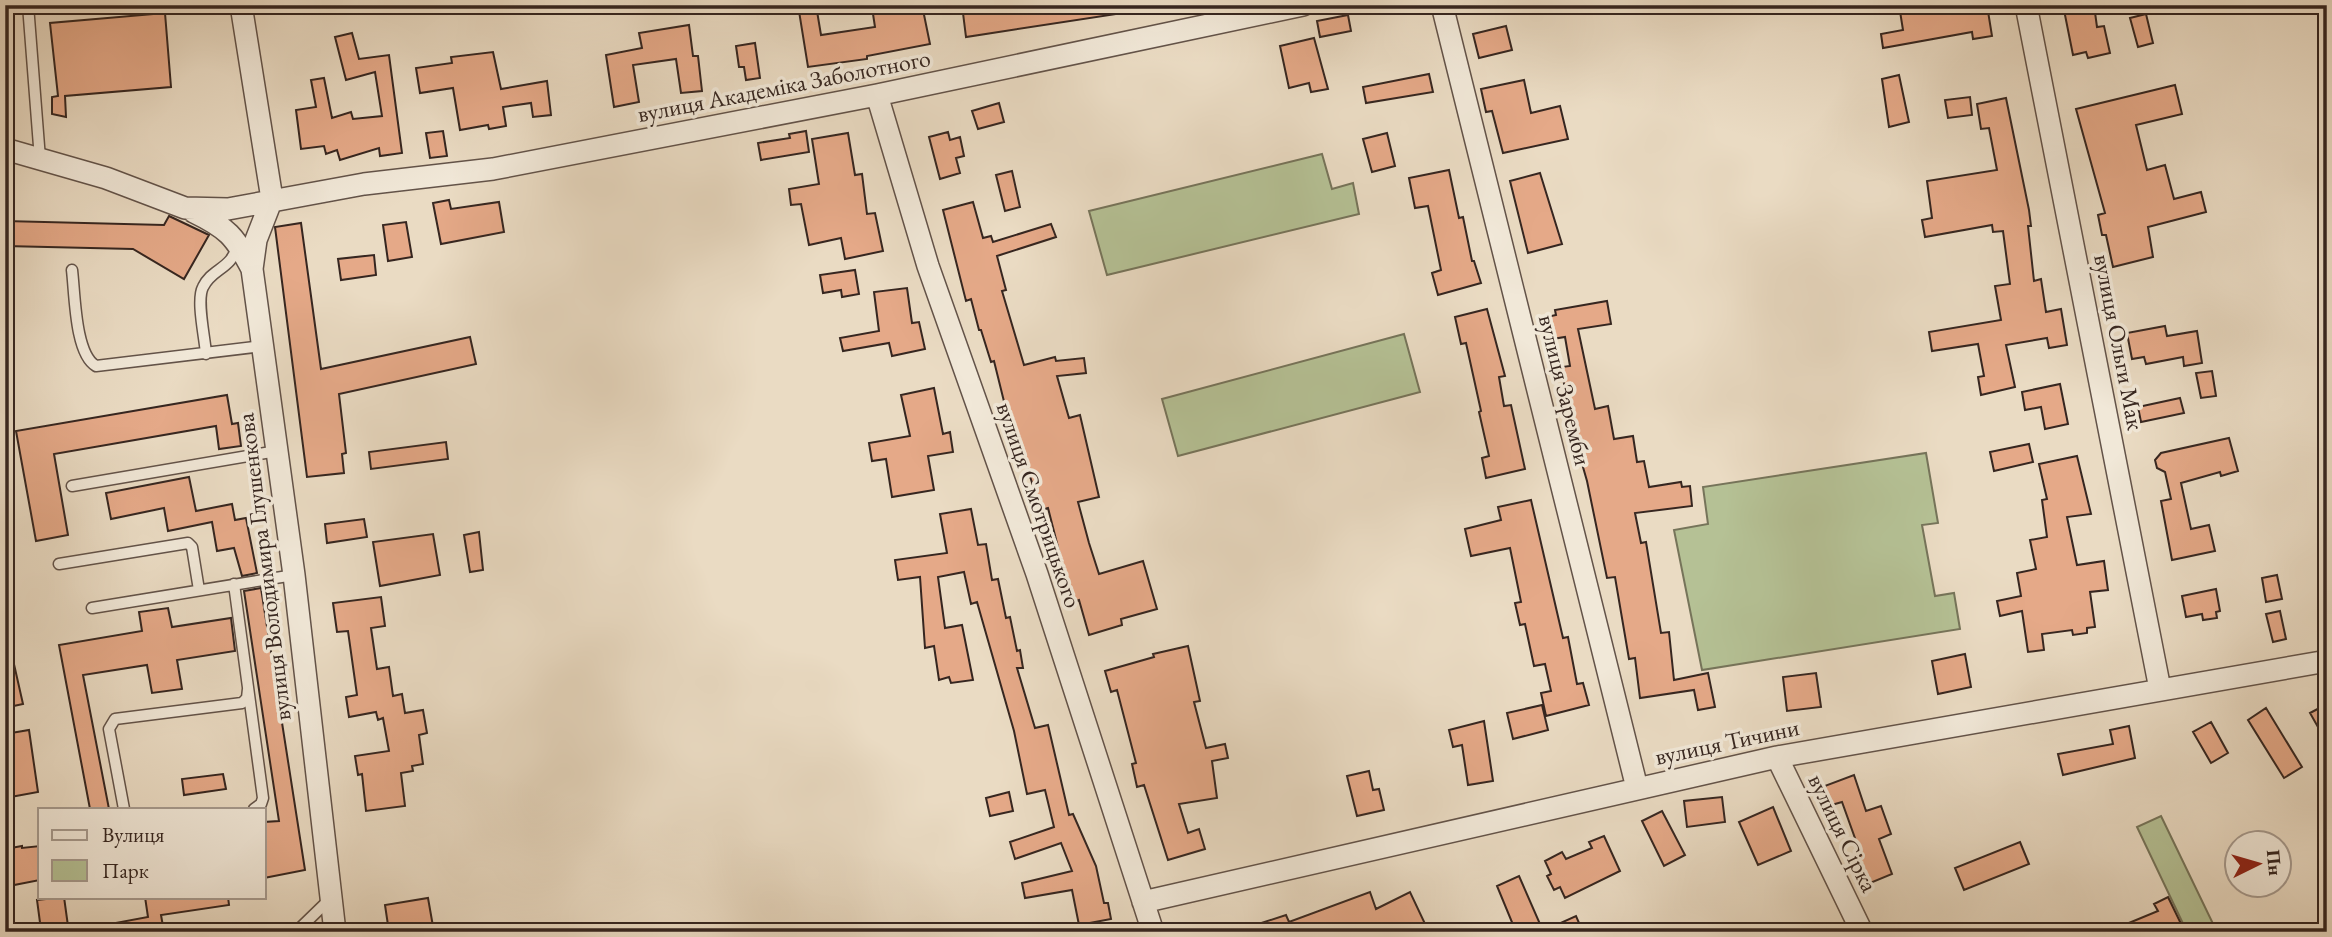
<svg xmlns="http://www.w3.org/2000/svg" width="2332" height="937" viewBox="0 0 2332 937" font-family="'EB Garamond',serif">
	<style>
		.green { fill: #b5c195; stroke: #76745a; stroke-width: 2 }
		.building { fill: #e5a988; stroke: #362620; stroke-width: 2 }
		.lines { fill: none; stroke-linecap: round; stroke-linejoin: round }
		.service-casing { stroke: #635349; stroke-width: 13 }
		.minor-casing { stroke: #635349; stroke-width: 24 }
		.service { stroke: #f1e8d8; stroke-width: 10 }
		.minor { stroke: #f1e8d8; stroke-width: 21 }
		.labels { text-anchor: middle; stroke-width: 7; stroke-linejoin: round; paint-order: stroke }
		.street-label { font-size: 24px; fill: #362620; stroke: #f1e8d8 }
	</style>
	<rect width="100%" height="100%" fill="#eadbc3"/>
	<filter id="stains"><feTurbulence type="fractalNoise" baseFrequency=".00286" numOctaves="4"/><feColorMatrix values="0 0 0 0 .2 0 0 0 0 .09 0 0 0 0 .02 0 0 0 .5 -.17"/></filter>
	<radialGradient id="worn" r=".72"><stop offset=".6" stop-color="#630" stop-opacity="0"/><stop offset="1" stop-color="#630" stop-opacity=".3"/></radialGradient>
	<path class="green" d="M1322,154L1332,189L1353,183L1359,214L1107,275L1089,211Z
		M1404,334L1420,392L1178,456L1162,399Z
		M1926,453L1938,523L1922,525L1935,596L1954,593L1960,629L1702,670L1674,530L1708,524L1703,487Z
		M2161,816L2217,932H2187L2137,827Z"/>
	<path class="building" d="M798,5H816L821,35L875,27L873,14L922,5L930,44L867,56V59L808,67Z
		M962,5H1122L1123,13L966,37Z
		M1899,5H1987L1992,36L1973,39L1972,32L1883,48L1881,34L1903,30Z
		M2063,5H2094L2097,27L2104,26L2110,53L2088,58L2086,52L2073,55Z
		M165,13L171,87L65,96L66,117L52,114V97L58,96L50,23Z
		M2146,14L2153,43L2138,47L2130,18Z
		M1348,15L1351,31L1320,37L1317,21Z
		M689,25L693,56H698L702,91L681,93L676,59L633,65L639,102L614,107L606,55L642,48L639,33Z
		M1506,26L1512,50L1479,58L1473,34Z
		M352,33L359,59L389,55L402,153L380,156L379,148L340,160L337,150L326,154L324,146L301,149L296,110L316,107L311,80L324,78L332,118L351,112L353,119L382,116L375,72L346,80L335,37Z
		M1314,38L1328,89L1311,92L1309,83L1289,88L1280,46Z
		M755,43L760,78L746,80L744,67H739L736,46Z
		M493,52L501,89L547,81L551,115L533,117L531,103L503,107L506,126L489,129L488,125L460,130L453,88L420,93L416,68L452,63L451,57Z
		M1429,74L1433,92L1366,103L1363,87Z
		M1899,75L1909,122L1889,127L1882,79Z
		M1524,80L1531,113L1560,106L1568,139L1503,153L1492,111L1486,112L1481,89Z
		M2175,85L2182,114L2136,125L2147,170L2165,165L2174,199L2201,192L2206,212L2148,227L2153,257L2113,267L2106,235H2102L2098,215L2105,213L2076,109Z
		M1970,97L1972,115L1948,118L1945,100Z
		M2006,98L2029,210L2031,226H2028L2034,281L2041,279L2046,312L2061,309L2067,345L2049,348L2047,338L2006,345L2015,387L1981,395L1978,377L1984,376L1978,344L1932,351L1929,332L2001,320L1995,286L2010,284L2003,231L1993,232L1992,225L1925,237L1922,220L1932,218L1927,181L1997,170L1989,128L1981,129L1977,104Z
		M999,103L1004,122L978,129L972,111Z
		M443,131L447,156L430,158L426,133Z
		M806,131L809,152L761,160L758,143L790,138L789,134Z
		M948,132L950,140L960,137L964,156L956,158L960,173L940,179L929,137Z
		M848,133L855,175L862,174L867,214L875,213L883,251L845,259L841,238L809,245L801,204L791,205L789,189L819,184L812,139Z
		M1387,133L1395,166L1372,172L1363,139Z
		M1449,170L1459,218L1463,217L1472,261H1474L1481,283L1438,295L1432,273L1441,270L1428,206L1415,208L1409,178Z
		M1012,171L1020,207L1005,211L996,175Z
		M1540,173L1562,244L1528,253L1510,181Z
		M449,200L451,209L499,202L504,232L441,244L433,203Z
		M973,202L983,238L991,236L993,242L1051,224L1056,237L997,256L1006,290L1002,291L1024,365L1055,357L1056,361L1084,358L1086,373L1057,376L1069,418L1080,415L1099,497L1078,502L1089,543L1099,574L1143,561L1157,609L1121,619L1122,625L1089,635L1079,600L1072,602L1048,508L1041,510L1021,449L1016,450L994,361L991,362L981,330H979L971,299L966,301L943,210Z
		M169,216L209,235L184,279L133,249L5,246V221L164,225Z
		M406,222L412,257L388,261L383,225Z
		M301,223L321,369L470,337L476,364L339,394L346,453L342,454L344,473L307,477L275,227Z
		M374,255L376,275L341,280L338,259Z
		M855,270L859,294L842,297L841,290L823,293L820,275Z
		M907,288L912,323L919,322L925,349L892,356L889,343L843,351L840,338L879,331L874,292Z
		M1607,301L1611,324L1578,329L1595,409L1608,406L1614,439L1633,436L1637,462L1644,461L1649,487L1681,482L1682,487L1690,486L1692,506L1635,513L1641,543L1646,542L1661,633L1669,632L1674,680L1708,673L1715,707L1698,710L1694,690L1640,698L1635,658L1629,659L1615,577L1607,578L1587,481L1568,415L1562,367L1570,366L1565,337L1546,340L1542,318L1556,315L1555,310Z
		M1487,309L1505,376L1499,377L1504,406L1511,405L1525,469L1486,478L1482,458L1489,456L1479,412L1481,411L1466,343L1461,344L1455,317Z
		M2165,326L2167,336L2197,331L2202,363L2184,366L2183,357L2146,364L2144,357L2132,359L2127,333Z
		M2212,371L2216,396L2201,398L2196,373Z
		M2060,384L2068,424L2045,429L2041,407L2025,410L2022,392Z
		M934,388L943,434L950,432L953,452L928,456L934,490L892,497L886,459L872,461L869,443L910,436L901,395Z
		M227,395L232,424L238,423L241,446L219,449L216,426L54,454L68,535L36,541L16,431Z
		M2180,398L2184,413L2141,422L2138,407Z
		M2229,438L2238,471L2221,476L2220,472L2181,483L2191,529L2209,525L2215,551L2172,560L2161,501L2171,499L2165,472L2157,468L2155,460L2161,453Z
		M446,442L448,459L371,469L369,452Z
		M2029,444L2033,462L1994,471L1990,452Z
		M2077,456L2091,514L2067,517L2077,565L2104,561L2108,590L2090,592L2095,627L2087,628V633L2073,635L2072,630L2042,634L2044,650L2028,652L2022,611L2000,616L1997,601L2021,596L2017,573L2036,569L2030,540L2047,537L2042,500L2047,499L2039,464Z
		M189,477L196,511L232,504L235,520L246,518L257,573L242,576L234,548L217,551L212,522L168,531L164,508L111,519L106,493Z
		M1531,500L1563,638L1568,637L1577,684L1583,683L1589,705L1546,716L1541,693L1551,691L1545,664L1534,666L1525,624L1520,625L1515,603L1521,602L1510,548L1471,556L1465,529L1501,520L1498,507Z
		M971,509L978,545L986,544L992,580L998,579L1006,618L1010,617L1017,651L1020,650L1023,668H1017L1035,728L1048,725L1069,815L1073,814L1096,866L1104,903H1108L1111,919L1079,925L1072,890L1025,898L1022,883L1072,871L1061,843L1015,859L1010,842L1054,827L1045,790L1027,794L1014,731L977,602L971,604L964,572L938,577L945,628L962,625L973,680L951,683L949,677L939,680L934,646L925,648L920,577L898,580L895,560L947,553L940,514Z
		M364,519L367,537L327,543L325,524Z
		M479,532L483,570L470,572L464,535Z
		M433,534L440,575L380,586L373,542Z
		M2277,575L2282,599L2266,602L2262,578Z
		M261,588L305,870L264,878V822L279,821L244,591Z
		M2216,589L2220,611L2216,612L2217,618L2203,620L2202,614L2186,617L2182,596Z
		M381,597L385,626L371,628L377,669L389,667L393,696L402,694L405,713L423,710L427,733L419,735L423,764L412,766L413,771L401,773L405,806L366,811L362,774L358,775L355,756L389,751L383,718L378,720L376,712L349,717L346,697L357,695L348,631L337,632L333,603Z
		M168,608L172,627L231,618L235,651L177,660L182,689L152,693L147,665L83,675L109,809H90L59,645L142,631L139,612Z
		M2280,611L2286,639L2273,642L2266,614Z
		M1188,646L1200,701L1194,702L1206,748L1225,744L1228,758L1212,761L1217,798L1179,804L1188,833L1199,829L1205,849L1168,860L1144,785L1137,787L1132,764L1136,763L1117,690L1111,692L1105,671L1154,657L1153,654Z
		M11,651L23,704L9,707L5,652Z
		M1965,654L1971,687L1938,694L1932,661Z
		M1816,673L1821,707L1787,711L1783,677Z
		M2327,704V743L2310,713Z
		M1542,705L1548,730L1513,739L1507,713Z
		M2266,708L2302,767L2284,778L2248,720Z
		M1484,721L1493,781L1468,785L1462,745L1453,747L1449,730Z
		M2211,722L2228,753L2211,763L2193,732Z
		M2129,726L2135,758L2063,775L2058,754L2113,744L2110,730Z
		M29,730L38,792L5,798V734Z
		M1369,771L1373,790L1379,789L1384,810L1357,816L1347,776Z
		M223,774L226,789L184,795L182,779Z
		M1854,775L1866,811L1881,806L1891,834L1879,839L1892,874L1863,886L1853,858L1861,855L1842,802L1828,806L1822,787Z
		M1009,792L1013,811L990,816L986,798Z
		M1722,797L1725,822L1687,827L1684,801Z
		M1773,807L1791,851L1758,865L1739,822Z
		M1662,811L1685,855L1664,866L1642,821Z
		M1604,836L1620,871L1565,898L1560,887L1554,890L1547,876L1551,874L1545,861L1562,852L1566,859L1592,848L1589,842Z
		M2020,842L2029,864L1964,890L1955,868Z
		M22,846V848L40,846V880L9,886L8,881L5,882V849Z
		M1519,876L1543,931L1576,916L1583,932H1516L1497,886Z
		M1370,892L1376,909L1410,892L1427,928L1419,932H1244L1243,929L1286,915L1289,922Z
		M64,897L68,926L41,930L37,900Z
		M145,897H228L229,905L161,915L164,932H110V924L148,917Z
		M2168,897L2185,932H2167L2165,927L2153,932H2107L2158,911L2154,904Z
		M428,898L434,932H389L385,905Z"/>
	<g class="lines">
		<defs>
			<path id="service" d="M28,5L40,159
				M72,270C75,295 75,354 96,366L263,346
				M206,354C205,338 196,300 203,287C212,268 231,270 238,245
				M72,486L277,451
				M59,564L188,543L192,547L199,590
				M234,584L263,798L261,804L254,809
				M92,608L294,575
				M124,809L109,729L115,719L242,703L247,698L248,689
				M296,932L331,898"/>
			<path id="minor" d="M241,5L272,199
				M1442,5L1637,788
				M2026,5L2160,689
				M877,95L928,266L1037,574L1153,932
				M5,149L106,178L185,208L228,209L364,184L493,169L877,95L1303,5
				M272,199L256,240L252,269L294,575L335,932
				M194,212C227,228 235,236 252,269
				M1777,757L1862,932
				M1143,902L1777,757L2327,661"/>
		</defs>
		<use href="#service" class="service-casing"/>
		<use href="#minor" class="minor-casing"/>
		<use href="#service" class="service"/>
		<use href="#minor" class="minor"/>
	</g>
	<g class="labels">
		<g class="street-label">
			<text transform="translate(784 86) rotate(-11)" y="8">вулиця Академіка Заболотного</text>
			<text transform="translate(2119 342) rotate(79)" y="8">вулиця Ольги Мак</text>
			<text transform="translate(1565 390) rotate(76)" y="8">вулиця Заремби</text>
			<text transform="translate(1039 505) rotate(71)" y="8">вулиця Смотрицького</text>
			<text transform="translate(264 567) rotate(-97)" y="8">вулиця Володимира Глушенкова</text>
			<text transform="translate(1727 742) rotate(-12)" y="8">вулиця Тичини</text>
			<text transform="translate(1843 833) rotate(64)" y="8">вулиця Сірка</text>
		</g>
	</g>
	<rect width="2332" height="937" fill="none" stroke="#eadbc3" stroke-width="28"/>
	<rect x="7" y="7" width="2318" height="923" fill="none" stroke="#362620" stroke-width="3.5"/>
	<rect x="14" y="14" width="2304" height="909" fill="none" stroke="#362620" stroke-width="2"/>
	<rect x="38" y="808" width="228" height="91" fill="#f1e8d8" stroke="#a69a8e" stroke-width="2"/>
	<rect x="52" y="830" width="35" height="10" fill="#f1e8d8" stroke="#a69a8e" stroke-width="2"/>
	<text x="102" y="842" font-size="21" fill="#362620">Вулиця</text>
	<rect x="52" y="860" width="35" height="21" fill="#b5c195" stroke="#a69a8e" stroke-width="2"/>
	<text x="102" y="878" font-size="21" fill="#362620">Парк</text>
	<g transform="translate(2258 864) rotate(85)"><circle r="33" fill="#f1e8d8" stroke="#a69a8e" stroke-width="2"/>
	<path d="M0-5L12 26L0 18L-12 26Z" fill="#8f2418"/>
	<text y="-10" font-size="19" font-weight="bold" text-anchor="middle" fill="#362620">Пн</text>
	</g>
	<rect width="100%" height="100%" filter="url(#stains)"/>
	<rect width="100%" height="100%" fill="url(#worn)"/>
</svg>
